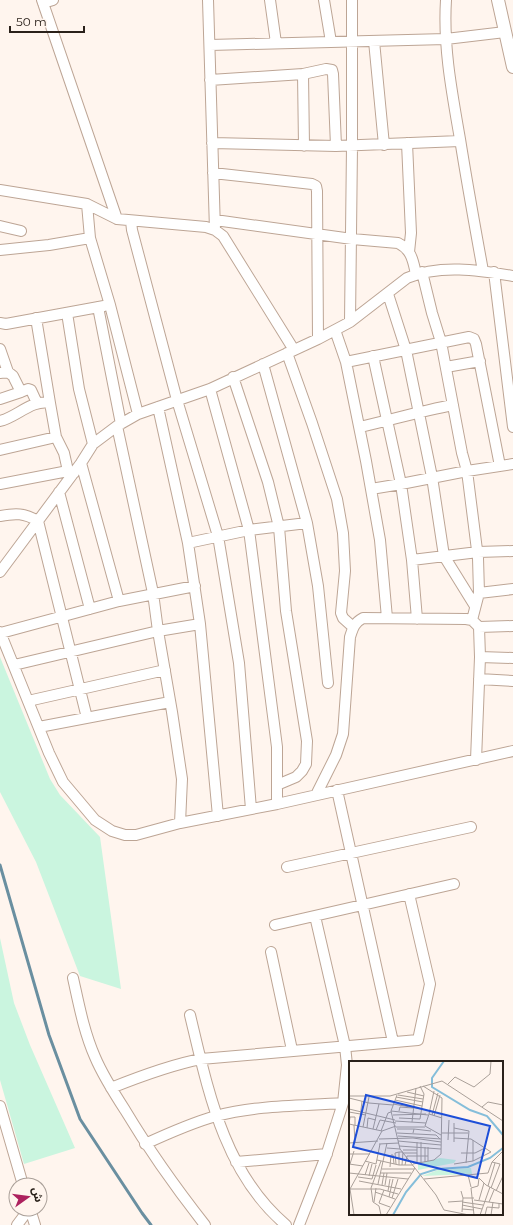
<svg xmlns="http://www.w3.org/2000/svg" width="513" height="1225" viewBox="0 0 513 1225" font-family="Montserrat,'Noto Sans Arabic',sans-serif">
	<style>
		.green { fill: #caf5df }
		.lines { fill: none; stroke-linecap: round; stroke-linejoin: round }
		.stream { stroke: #6a8fa0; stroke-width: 3 }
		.minor-casing { stroke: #bda595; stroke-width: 12 }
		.tertiary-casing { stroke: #bda595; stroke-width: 14 }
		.minor { stroke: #fff; stroke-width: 10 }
		.tertiary { stroke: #fff; stroke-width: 12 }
		.inset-river { fill: none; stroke: #85beda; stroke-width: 2 }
		.inset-road { fill: none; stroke: #aaa099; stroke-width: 1 }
		.view { fill: #1d4ed8; fill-opacity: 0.15; stroke: #1d4ed8; stroke-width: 2 }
		.inset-edge { fill: none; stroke: #2a211a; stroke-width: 2 }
	</style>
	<rect width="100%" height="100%" fill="#fff5ee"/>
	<path class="green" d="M0,657L50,779L60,795L100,837L121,989L80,976L36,862L0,792Z
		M0,938L14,1003L30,1045L75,1148L24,1164L0,1080Z"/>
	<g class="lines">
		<path class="stream" d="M0,865L49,1035L80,1119L142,1213L151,1225"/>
		<defs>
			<path id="minor" d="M42,0L117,219
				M208,0L215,230
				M270,0L276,43
				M324,0L331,42
				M446,0C443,47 452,93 460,139C467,183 475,227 483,271
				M43,3L53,0
				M374,41L384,145
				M210,45L446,39L505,32
				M303,74L326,69L332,70L333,74L336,146
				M210,80L303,74L304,146
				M212,143L336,146L460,141
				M407,143L411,233L409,252
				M213,173L312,184L316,186L317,191L318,339
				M0,190L87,204L117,219L206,227L215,230L223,236L294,350
				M87,204L90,238L110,305L138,414
				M215,220L352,239L398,243C412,250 413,261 416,274
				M131,221L132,230L177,400L218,536L239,663L251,809
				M0,226L21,231
				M0,250L49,245L90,238
				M422,272L432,313L441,342L462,453L467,471L478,558L479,593L472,620
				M494,272L513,427
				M388,294L406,350L432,477L444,556L475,606
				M98,307L121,424
				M67,313L79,389L93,444
				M36,318L50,403
				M350,322L352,146V0
				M0,323L6,324L104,306
				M335,330L346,362L366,461L380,540L387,618
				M0,349L8,372
				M287,353L312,423L337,499L343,533L345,571L341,613L343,618L353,627
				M373,356L401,484L412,560L478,552L513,551
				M346,362L469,337L474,339L476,344L500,466
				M263,364L307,523
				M446,367L480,361
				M0,373L8,372L13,376L21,392L0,399
				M233,377L268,482L279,527L286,611L307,741L306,764L302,771L296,777L277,785
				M210,389L249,530L277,747V804
				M21,392L28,389L31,390L37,403
				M158,407L188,543L200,624L218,816
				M0,421C17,417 32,399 50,403L56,437
				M117,426L153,593L158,631L172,712L182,779L180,823
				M360,427C391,420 421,411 453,405
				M0,450L56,437L64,453L68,471L74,473
				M81,463L119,601
				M0,484L68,471
				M371,489L401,484L467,471L513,464
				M59,492L90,609
				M0,516C16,513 24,513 38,521L87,718
				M188,543L249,530L307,523L318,586L328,683
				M412,560L417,619
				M0,572L81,463L93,444L117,426L138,414L210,389L318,339L350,322L407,278C440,264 478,270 513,276
				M479,593L513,589
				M479,627L513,626
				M0,632L49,753L63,782L95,820L112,831L125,835H136L180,823L277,804L513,751
				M1,633L119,601L195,586
				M480,657L513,658
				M14,665L158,631L200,624
				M479,679L513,681
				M28,701L165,670
				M39,727L170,702
				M337,790L393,1042
				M316,795L336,755L343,734L350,637C353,628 354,623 363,618L466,619L472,620L479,627L480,657L476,760
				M287,867L471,827
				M275,925L454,884
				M271,952L292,1050
				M73,978C79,1005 84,1032 95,1057C103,1076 114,1093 125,1110C149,1150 176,1188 205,1225
				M190,1015C208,1090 224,1173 286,1225
				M111,1088C141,1076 170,1065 201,1059L418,1040L430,984L409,894
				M0,1106L23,1185
				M145,1144C169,1133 191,1123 216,1116C257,1105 301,1106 343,1103
				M236,1162L327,1154
				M30,1209L35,1225
				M17,1225L29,1209
				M299,1225L326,1156L343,1103L347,1065L345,1046L315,916"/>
			<path id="tertiary" d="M498,0L513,67"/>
		</defs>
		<use href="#minor" class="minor-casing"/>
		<use href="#tertiary" class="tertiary-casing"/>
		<use href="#minor" class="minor"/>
		<use href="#tertiary" class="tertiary"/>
	</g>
	<g transform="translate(349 1061)">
		<rect width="154" height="154" fill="#fff5ee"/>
		<path d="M91,97L107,99L105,102L69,109V103ZM122,107L123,113L73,115L89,109Z" fill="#caf5df"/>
		<path class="inset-river" d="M95,0L83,17V26L121,49L138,55L154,74M44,154L57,131L72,113L88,108L119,106L141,97L154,87"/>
		<path class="inset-road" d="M99,23L106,16L125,26L141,13L142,0M58,31L75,35M48,34L42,50L51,88L87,134L95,149L120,154M49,34L74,38M0,35H41L93,20L154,60M47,36L74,41M0,37L20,42L44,44M46,39L73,45M44,43L73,48M133,46L139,41L154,44M0,48L46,59M42,50L79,54M50,50L51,46L64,47M0,51L17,54M80,53L85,30M44,54L77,53M83,54L89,32M85,55L91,34M11,57L13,40M50,57L71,58L75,33L71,25M46,60L77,62M63,61L67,27M0,63L33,70M0,63L1,56H6V64M5,64L6,82M14,66L20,36M47,66H76M18,67L19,57L27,59M105,67L120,70L117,102M24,68L30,43M48,68H65M27,69L31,59L47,62M32,70L39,52L42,51M48,72L87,74L91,78M64,72L65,68L82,70M93,72H119M92,74L76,65L80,53L93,57M49,75L92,78M105,77L122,78L142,91L124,100L105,103M30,78L64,77L92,81M99,79L100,59M49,80L92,84M105,81V62M0,82L29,80M30,83L50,82M50,85L92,88M38,87L51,88M54,89H68M54,91H50V104H64M55,92H68M112,92H126L136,87M0,93H21M28,99L50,104M16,100L27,103L31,83M32,100L22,127L24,141L30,145L32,154M79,100V86M124,100V79M72,101V81M76,101V86M68,102V81M0,103L14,105M1,103L5,90M47,103L46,92L50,91M64,103L85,99L92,93L93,37L74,25M53,104L54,91M56,104L58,95H79M41,106L42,94H44L45,103M33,108H65M0,112L59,118M31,112H62M16,114L20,102M119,114L122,126M20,115L23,103M9,116L23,118L27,104M130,117L137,124L154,133M75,118L139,112L143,101L154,90M10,120L52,128M29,123L38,82M33,124L35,112M36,124L38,112M139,125L146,102M142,127L151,103L143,101M0,128H31L49,133M35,129L30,142L41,146M39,130L41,118M112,130L114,137H125M147,130L154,115M26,131L46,138M40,136L44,118M43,137L49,118M125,139L154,143M130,139L135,122M25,141L27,127M99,141L114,140M113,141L134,144M140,141L145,129M113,144L133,148M113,148L125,149M113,151L114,137M5,154L1,128L33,70L47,65M37,154L66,107M125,154L122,127L129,125L130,117M131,154L141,126M136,154L138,146L150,147V142M142,154L144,141"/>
		<path class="view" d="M17,34L141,65L128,117L4,86Z"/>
		<rect width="154" height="154" class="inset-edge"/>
	</g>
	<g transform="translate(28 1197) rotate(76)"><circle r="19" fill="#fff5ee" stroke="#aaa099"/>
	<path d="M0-3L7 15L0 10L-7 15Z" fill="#ad215e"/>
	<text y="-6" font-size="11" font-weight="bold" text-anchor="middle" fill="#2a211a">ش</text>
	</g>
	<path d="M10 26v6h74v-6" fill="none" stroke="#2a211a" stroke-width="2"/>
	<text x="16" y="26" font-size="12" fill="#2a211a" stroke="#fff5ee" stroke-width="3" paint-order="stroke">50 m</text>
</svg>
